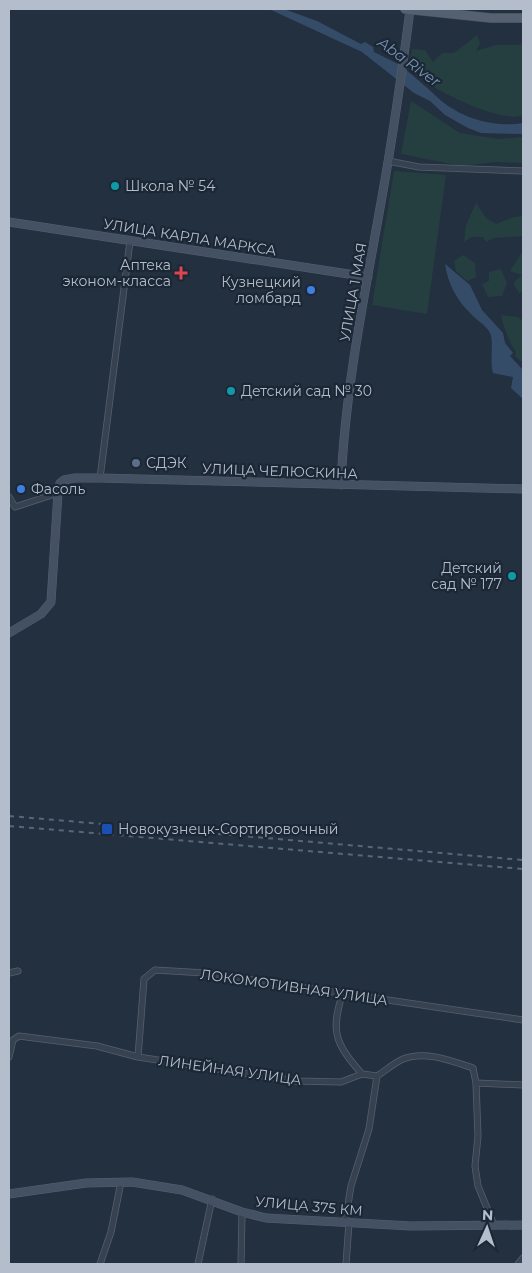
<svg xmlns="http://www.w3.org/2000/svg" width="532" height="1273" viewBox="0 0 532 1273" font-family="Montserrat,sans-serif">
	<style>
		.green { fill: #253f41 }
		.water { fill: #354c68 }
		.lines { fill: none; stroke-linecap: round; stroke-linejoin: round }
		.street-casing { stroke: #55606e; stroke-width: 7 }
		.secondary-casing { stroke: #55606e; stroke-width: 9 }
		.primary-casing { stroke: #404b59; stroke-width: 10 }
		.street { stroke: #374250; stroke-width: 5.5 }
		.secondary { stroke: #445163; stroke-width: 8 }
		.primary { stroke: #556170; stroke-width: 9 }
		.rail { stroke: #596677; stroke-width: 2; stroke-dasharray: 5 5; stroke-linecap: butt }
		.culture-dot { fill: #0f9aa8; stroke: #1c2735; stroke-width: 2 }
		.health-dot { fill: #e0444e; stroke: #1c2735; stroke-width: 2 }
		.shop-dot { fill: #3f7fe0; stroke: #1c2735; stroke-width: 2 }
		.service-dot { fill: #5c6f8a; stroke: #1c2735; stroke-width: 2 }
		.transit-dot { fill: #1a4fb4; stroke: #1c2735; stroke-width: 2 }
		.labels { text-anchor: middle; stroke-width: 4.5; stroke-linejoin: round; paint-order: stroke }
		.poi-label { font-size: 14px; fill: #b3bdcb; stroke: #1c2735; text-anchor: start }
		.street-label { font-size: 14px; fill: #b3bdcb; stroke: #1c2735 }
		.water-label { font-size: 15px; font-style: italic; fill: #7894b4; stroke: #1c2735 }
	</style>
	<rect width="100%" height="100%" fill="#233040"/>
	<path class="green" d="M477,35L480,43L476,51L496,45H520L523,43V115C505,123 457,100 439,90C427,83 418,74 409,65L412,49L425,50L433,62L442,53H454Z
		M411,101L460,133L499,139L523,137V163L495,162L461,166L401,154Z
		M394,171L446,175L427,314L372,305Z
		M476,203L486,218L496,224L514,217L523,216V236L494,238L486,242L483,237H472L464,242L466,225Z
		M523,251V291L519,293L513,283L522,275L510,271Z
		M463,255L475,263L476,277L467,281L456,271L454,261Z
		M501,269L507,283L502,296L488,297L482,284L489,281V272Z
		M501,315L518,317L523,321V363L515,356L516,352C510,344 503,326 501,315Z"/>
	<path class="water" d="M269,9H284L317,21L361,44L365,42L373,47L374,52C382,56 390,60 398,64C412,74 425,86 437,97C459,118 494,128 523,123V134L481,133L468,128L445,115L430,101L414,93L362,52Z
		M445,264L470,285L482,310L503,333L505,343L513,353L510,356L523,370V399L511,388L513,377L493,373C489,359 495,340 489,331C485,325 477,320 472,315C457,301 448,284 445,264Z"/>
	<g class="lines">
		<defs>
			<path id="street" d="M388,161L419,167L523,171
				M100,478L130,241
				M9,497L15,507L58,493
				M9,973L18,971
				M343,992C330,1032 335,1043 362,1074
				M9,1057L13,1040L19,1036L97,1046L138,1057L296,1081L341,1082L362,1074L377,1076L369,1129L351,1186L345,1223
				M138,1057L144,979L155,970L205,973L523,1020
				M377,1076C385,1071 394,1063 403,1059C425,1050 452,1061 473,1068L476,1083L523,1085
				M476,1083L478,1136L475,1166L478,1186L494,1225
				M100,1264L111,1232L121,1182
				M198,1264L212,1199
				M241,1264L242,1212
				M346,1264L349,1223
				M518,1264L523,1258"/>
			<path id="secondary" d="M9,222L368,277
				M341,485C345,388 365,293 382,197C393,135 402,72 410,10
				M9,633L41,614L51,602L58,493L60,483L64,480L75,478H100L523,489
				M9,1194L86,1183L132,1182L182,1190L242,1212L266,1218L411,1226L523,1225"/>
			<path id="primary" d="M405,9L491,18H523"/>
		</defs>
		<use href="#street" class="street-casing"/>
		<use href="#secondary" class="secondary-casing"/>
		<use href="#primary" class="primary-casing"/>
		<use href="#street" class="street"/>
		<use href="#secondary" class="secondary"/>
		<use href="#primary" class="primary"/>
		<path class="rail" d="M9,816L523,860
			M9,826L523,869"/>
	</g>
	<g class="culture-dot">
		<circle cx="115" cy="186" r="5"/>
		<circle cx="231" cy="391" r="5"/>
		<circle cx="512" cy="576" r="5"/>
	</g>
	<path class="health-dot" d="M178.5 265.5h5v5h5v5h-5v5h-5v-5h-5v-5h5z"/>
	<g class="shop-dot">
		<circle cx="311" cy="290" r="5"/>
		<circle cx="21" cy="489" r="5"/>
	</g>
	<circle class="service-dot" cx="136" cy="463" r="5"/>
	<rect class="transit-dot" x="101" y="823" width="12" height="12" rx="2.5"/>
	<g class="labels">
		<g class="poi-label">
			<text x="125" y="191">Школа № 54</text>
			<text x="171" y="270" text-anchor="end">Аптека<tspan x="171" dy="16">эконом-класса</tspan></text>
			<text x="301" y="287" text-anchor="end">Кузнецкий<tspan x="301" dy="16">ломбард</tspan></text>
			<text x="241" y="396">Детский сад № 30</text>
			<text x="146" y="468">СДЭК</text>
			<text x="31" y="494">Фасоль</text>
			<text x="502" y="573" text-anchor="end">Детский<tspan x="502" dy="16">сад № 177</tspan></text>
			<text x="118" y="834">Новокузнецк-Сортировочный</text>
		</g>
		<g class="street-label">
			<text transform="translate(190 237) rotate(9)" y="5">УЛИЦА КАРЛА МАРКСА</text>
			<text transform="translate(353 292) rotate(-80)" y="5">УЛИЦА 1 МАЯ</text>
			<text transform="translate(280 471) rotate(2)" y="5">УЛИЦА ЧЕЛЮСКИНА</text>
			<text transform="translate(294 987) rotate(8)" y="5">ЛОКОМОТИВНАЯ УЛИЦА</text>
			<text transform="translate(230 1070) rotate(8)" y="5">ЛИНЕЙНАЯ УЛИЦА</text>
			<text transform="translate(309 1206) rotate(5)" y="5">УЛИЦА 375 КМ</text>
		</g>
		<g class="water-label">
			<text transform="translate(409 62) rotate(36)" y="5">Aba River</text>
		</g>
	</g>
	<rect width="532" height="1273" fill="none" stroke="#b3bdcb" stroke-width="20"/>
	<g transform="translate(487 1228) rotate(3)" stroke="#1c2735" stroke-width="4" paint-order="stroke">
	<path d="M0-4L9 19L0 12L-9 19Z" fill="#b3bdcb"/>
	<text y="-8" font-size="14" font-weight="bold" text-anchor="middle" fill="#b3bdcb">N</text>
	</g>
</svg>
